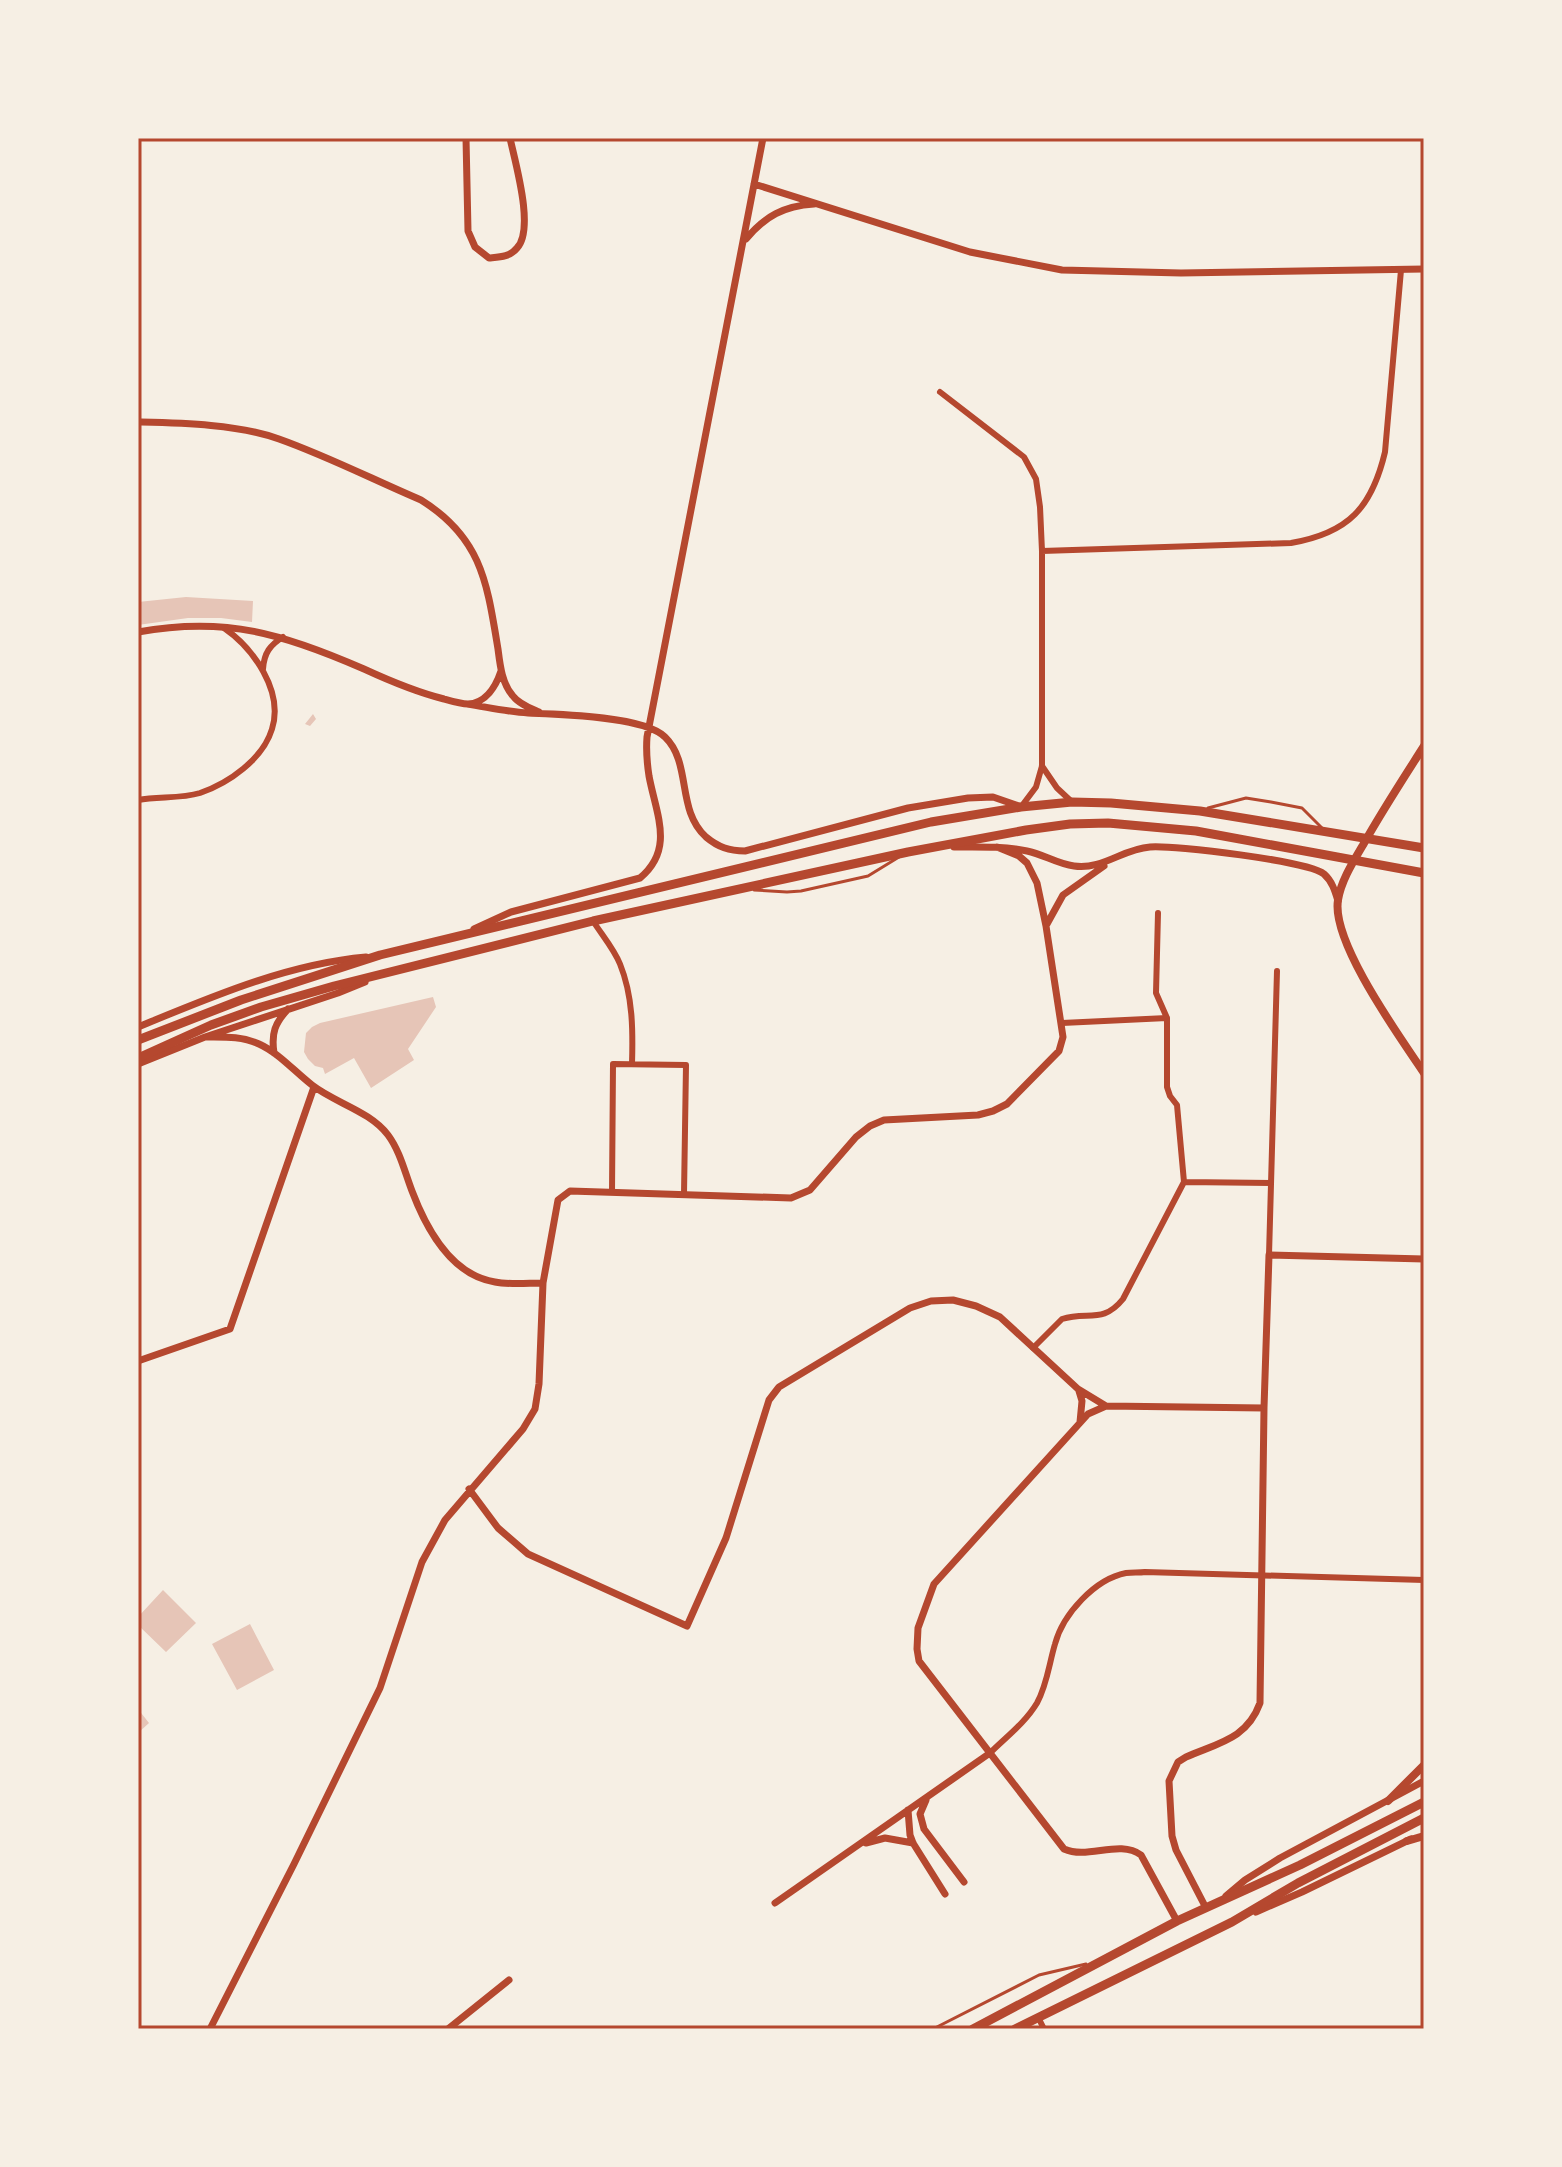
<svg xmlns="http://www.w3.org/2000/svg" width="1562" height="2167" viewBox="0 0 1562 2167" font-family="'PT Sans',sans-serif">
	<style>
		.building { fill: #e6c5b7 }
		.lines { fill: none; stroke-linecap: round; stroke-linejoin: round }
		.service { stroke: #b5482f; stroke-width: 3 }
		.minor { stroke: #b5482f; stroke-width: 6 }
		.tertiary { stroke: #b5482f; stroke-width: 7 }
		.secondary { stroke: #b5482f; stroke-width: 8 }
		.primary { stroke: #b5482f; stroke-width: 9 }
		.neatline { fill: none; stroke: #b5482f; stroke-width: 3 }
	</style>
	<rect width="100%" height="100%" fill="#f6efe4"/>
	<path class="building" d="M186,597L253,601L252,622L221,618H188L138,625V602Z
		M313,714L316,719L310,726L305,724Z
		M433,997L436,1007L408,1049L414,1060L371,1088L354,1058L325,1074L323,1068L315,1066L308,1059L304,1052L306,1033L312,1027L320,1023Z
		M163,1590L196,1623L166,1652L138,1625V1617Z
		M250,1624L274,1670L237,1690L212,1644Z
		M138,1709L149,1723L138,1733Z"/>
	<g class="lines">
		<path class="service" d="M1208,808L1246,798L1271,802L1302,808L1322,828
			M754,890L787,892L801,891L868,876L899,857
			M933,2029L1039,1975L1086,1964"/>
		<path class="minor" d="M940,392L1024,457L1036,479L1040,507L1042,551V766L1036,787L1021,807
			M1042,551L1291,543C1349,533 1372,507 1385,452L1401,270
			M263,669C264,653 270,645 283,637
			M1042,766L1057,788L1072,802
			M138,800C158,796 180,799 200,793C229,783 263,759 272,729C284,691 253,648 224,628
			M1158,913L1156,993L1167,1018V1087L1170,1096L1177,1105L1184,1182
			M593,921C602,935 614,949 620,964C633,996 633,1031 632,1064
			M1062,1023L1167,1018
			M612,1192L613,1064L686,1065L684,1194
			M1269,1255L1277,971
			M1033,1348L1062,1319C1088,1311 1103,1324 1123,1299L1184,1182L1271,1183
			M990,1753C1006,1737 1025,1723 1037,1703C1047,1685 1049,1664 1055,1644C1063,1614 1095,1579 1126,1573C1132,1572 1139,1573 1145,1572L1424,1580
			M1038,2017L1044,2029"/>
		<path class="tertiary" d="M466,138L468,231L475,247L489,258C499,257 510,257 517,248C535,229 515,162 510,138
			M754,184L970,252L1062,270L1181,273L1424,269
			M746,239C765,216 784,206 814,204
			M138,422C181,423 238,424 279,439C327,456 374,480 421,500C482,538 487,583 498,649C500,665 502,684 513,696C519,704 530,708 539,712
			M138,632C226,616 284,634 364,669C390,681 416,692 444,699C451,701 461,704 468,704C486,703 496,686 501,671
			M467,704C487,707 508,712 528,713C557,714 645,716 665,737C692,763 676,810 706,837C718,847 729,851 745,851L908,808L968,798L993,797L1019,806
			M954,847C978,847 1003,846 1027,851C1043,854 1057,864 1074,866C1103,870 1122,849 1150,847C1175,845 1308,861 1324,874C1332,881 1335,891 1338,901
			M1047,924L1063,895L1104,866
			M474,929L511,912L640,878C675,849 656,814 649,776C647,763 646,750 647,737L763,138
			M138,1027C211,997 287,964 366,957
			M205,1037C224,1037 242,1036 259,1044C279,1053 295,1072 312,1085C335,1103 370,1111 388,1135C400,1151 405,1173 412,1191C426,1228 451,1275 495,1282C510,1285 528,1283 543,1283
			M274,1053C271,1033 275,1023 288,1009
			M138,1064L205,1037L338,993L365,982
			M138,1361L230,1329L314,1087
			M1079,1391L1082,1401L1080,1422
			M469,1489L498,1528L528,1554L687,1626L726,1538L769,1400L779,1387L910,1308L931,1301L953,1300L976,1306L1000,1317L1078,1389L1106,1406
			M926,1800L920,1814L924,1829L964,1882
			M908,1810L910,1835L913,1843L945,1894
			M866,1843L885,1838L913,1843
			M1226,1896L1245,1880L1280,1858L1424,1781
			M775,1903L990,1753
			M1206,1908L1176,1850L1172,1836L1169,1781L1178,1762L1186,1757C1218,1743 1247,1739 1260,1703L1264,1408L1269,1255L1424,1259
			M1256,1912L1302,1892L1411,1839
			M1177,1921L1141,1855C1119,1839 1088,1860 1064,1849L919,1661L917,1649L918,1628L934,1584L1088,1414L1106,1406L1264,1408
			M210,2029L294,1864L380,1688L422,1562L445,1520L523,1429L535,1409L539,1384L543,1283L558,1200L570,1191L791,1198L810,1190L856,1137L870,1126L884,1120L978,1115L993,1111L1007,1104L1059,1051L1063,1037L1046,926L1037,883L1027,863L1019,856L997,847
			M448,2029L509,1980"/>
		<path class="secondary" d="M1424,746C1403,779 1382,811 1363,845C1353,862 1341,881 1338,900C1331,942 1400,1037 1424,1073
			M1388,1801L1424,1765
			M1407,1841L1424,1836"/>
		<path class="primary" d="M138,1040L241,1000L380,955L931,822L1021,807L1072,802L1111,803L1200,811L1424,848
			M138,1058L211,1025L261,1007L334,986L593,921L908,852L1026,830L1070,824L1108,823L1196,831L1424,873
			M973,2029L1177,1921L1300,1865L1424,1802
			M1015,2029L1232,1922L1298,1883L1424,1818"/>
	</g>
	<rect width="1562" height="2167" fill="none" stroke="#f6efe4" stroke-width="280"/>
	<rect x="140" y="140" width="1282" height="1887" class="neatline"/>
</svg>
